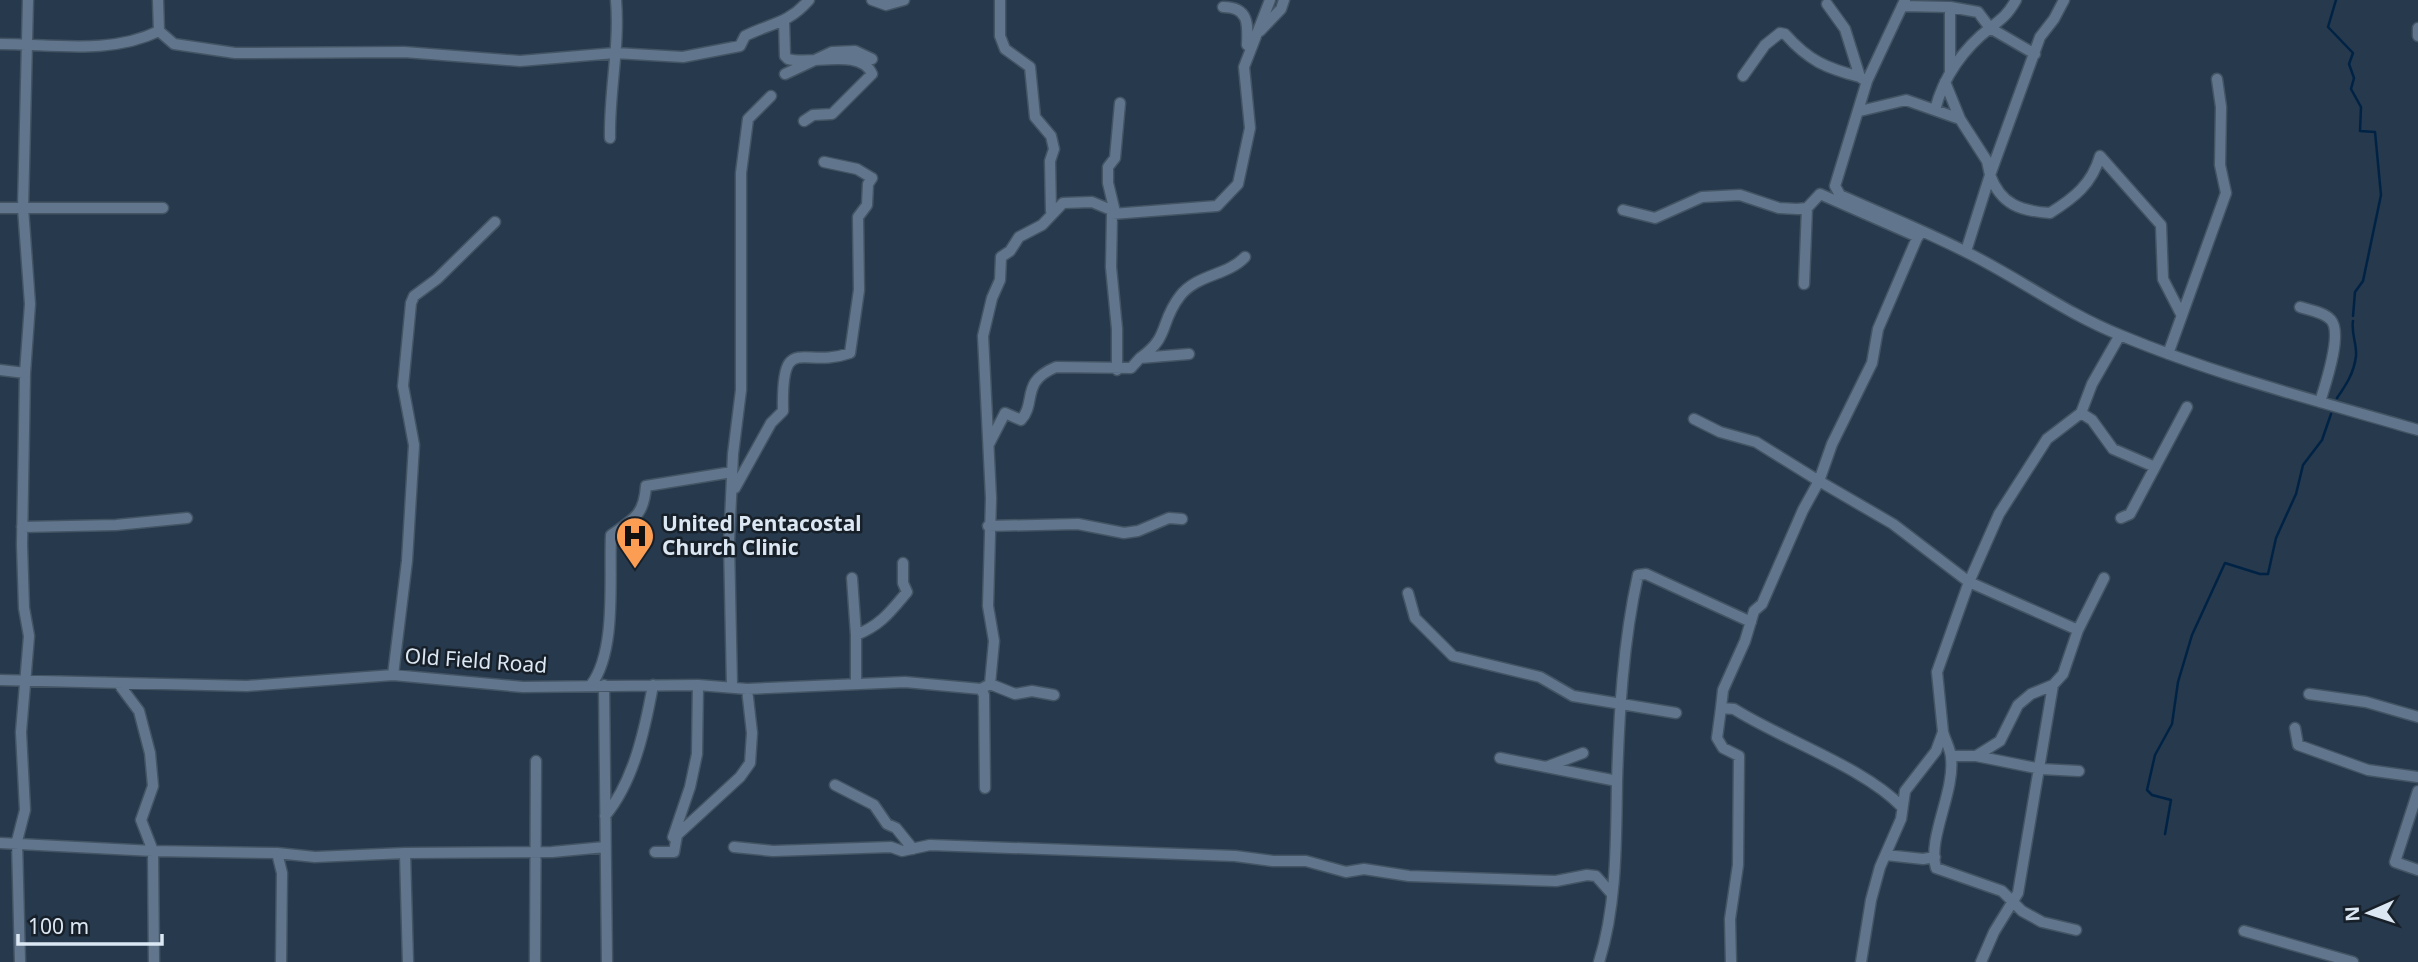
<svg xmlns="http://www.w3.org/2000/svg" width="2418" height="962" viewBox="0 0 2418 962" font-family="'Noto Sans',sans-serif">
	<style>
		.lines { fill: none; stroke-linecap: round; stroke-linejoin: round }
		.stream { stroke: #002345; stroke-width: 2.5 }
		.street-casing { stroke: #435464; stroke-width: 13 }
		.street { stroke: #61768c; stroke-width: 10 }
		.labels { text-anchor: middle; stroke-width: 5; stroke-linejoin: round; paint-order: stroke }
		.poi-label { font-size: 21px; font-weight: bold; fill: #dbe7f3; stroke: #171f28; text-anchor: start }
		.street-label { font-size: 21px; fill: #dbe7f3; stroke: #171f28 }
	</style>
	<rect width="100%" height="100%" fill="#26394d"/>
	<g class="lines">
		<path class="stream" d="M2336,0L2328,27L2353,53L2349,64L2354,78L2351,89L2361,107L2360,131L2375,132L2381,195L2363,281L2355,292L2353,316
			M2337,398C2346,385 2354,373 2356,356C2357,344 2351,333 2353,321
			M2165,834L2171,800L2152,795L2147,790L2155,755L2172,724L2178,682L2192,635L2225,563L2260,574H2268L2276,538L2296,494L2303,465L2322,440L2331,414"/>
		<defs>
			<path id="street" d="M158,0L159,31
				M872,0L886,5L904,0
				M1000,0V36L1005,49L1030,67L1035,117L1051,136L1054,149L1050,161L1051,211
				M1905,0L1867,81L1835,186L1840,195C1882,214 1925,231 1966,252C2019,278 2065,313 2120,335C2216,375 2318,401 2418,430
				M2064,0L2054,19L2040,37L1990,175C2001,205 2021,211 2050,213C2074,198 2092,184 2100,156
				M1827,4L1845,29L1860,77L1863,79
				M1902,6L1950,7L1978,12L1990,28L2035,54
				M1223,7C1249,7 1248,24 1247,45
				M784,20L785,56L788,59C810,66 861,47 872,74L832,114L813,115L804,121
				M2418,28V36
				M1260,31L1281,9L1284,0
				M0,44C53,44 110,55 159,31L174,44L235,53L404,52L520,61L615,53L683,57L740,46L745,36C770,23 787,25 809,0
				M1950,73V7
				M785,74L832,52L855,51L872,59
				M1743,76L1765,45L1780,33L1785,34C1809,61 1826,68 1860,77
				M1945,82L1960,119
				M1935,110C1943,77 1964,48 1990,28C2003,18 2008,14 2016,0
				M1860,111L1906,100L1960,119L1987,161L1990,175L1966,251
				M610,138C609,91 620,46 616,0
				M2100,156L2161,225L2163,279L2181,314
				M0,208H163
				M1623,210L1655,218L1702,197L1740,195L1779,208L1797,209L1807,208L1820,194L1918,237
				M1115,212L1108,183V167L1115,158L1120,103
				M1804,284L1807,208
				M2300,307C2309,310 2324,312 2331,320C2343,334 2325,385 2320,402
				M2168,354L2226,193L2220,165L2221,107L2217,79
				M1140,358C1171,336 1159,323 1180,296C1197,274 1227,276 1245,257
				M0,370L25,373
				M1117,370V329L1111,267L1112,214L1217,206L1238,184L1250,128L1244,67L1270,0
				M2081,413L2092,420L2113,449L2155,467
				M1694,419L1720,432L1756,442L1819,481L1803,510L1762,604L1754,611L1745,641L1723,690L1721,708
				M989,444L1005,413L1021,420C1037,402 1020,382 1056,367L1131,368L1140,358L1189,354
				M735,488L771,423L783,411C781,329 803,370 850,353L859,290L858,217L867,205L868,184L872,178L857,169L824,162
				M2121,518L2130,514L2187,407
				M988,526L1078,524L1124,533L1138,531L1169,518L1182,519
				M22,527L116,525L187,518
				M852,578L856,635
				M1408,593L1415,618L1453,656L1540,677L1573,696L1676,713
				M2078,630L1969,582L1999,514L2047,439L2081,413L2092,384L2120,335
				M393,675L407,561L414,445L403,386L411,303L414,296L437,279L495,222
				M0,680L247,686L393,675L523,687L698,685L747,689L905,682L981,689L990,684
				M118,683L139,711L150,753L153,786L141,820L153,851L154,962
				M856,683V635C881,625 890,612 907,592L903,583V563
				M990,684L994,641L988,606L991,498L983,336L992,298L1000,280L1001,257L1010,251L1019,237L1042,225L1063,203L1092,202L1116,212
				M990,684L1015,694L1032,691L1054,695
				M591,685C617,651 609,577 611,535C634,519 644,515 646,486L732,472
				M604,685L607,962
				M732,686L729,543L733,454L741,390V173L748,119L771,96
				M981,689L984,695L985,788
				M2309,694L2366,702L2418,717
				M2295,728L2298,745L2368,770L2418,777
				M1943,732C1945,740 1951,750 1951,758C1955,792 1927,839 1936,868L2002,891L2022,911L2042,922L2076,930
				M1952,756H1976L2041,769L2079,771
				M1976,756L2000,741L2018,705L2031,694L2053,685L2063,674L2078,630L2104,578
				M1500,758L1617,781
				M1546,767L1583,753
				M835,785L874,805L887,824L896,828L913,849
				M2418,791L2395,862L2418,870
				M605,816C634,781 645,729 653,685
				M673,837L690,787L697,754L698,685
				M0,843L153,851L277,853L282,873L281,962
				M734,847L773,851L891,847L902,851L930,845L1235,856L1273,861H1306L1346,872L1364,869L1409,876L1556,881L1587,875L1596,876L1611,893
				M655,852H674L677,835L740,777L750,763L752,733L747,689
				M277,853L315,857L405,853
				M1886,855L1923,859L1935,857
				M2244,931L2353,962
				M20,962L17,841L25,810L21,732L29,636L24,608L22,545L25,373L30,304L23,208L28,0
				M408,962L405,853L552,852L605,847
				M535,962L536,761
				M1599,962C1617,905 1616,841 1617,782C1619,714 1623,642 1638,575L1646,574L1751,622
				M1731,962L1730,919L1738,865L1739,756L1723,748L1717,738L1721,708L1734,709C1783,740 1864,767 1902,807
				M1861,962L1871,900L1880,867L1901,819L1905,791L1936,751L1943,732L1937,672L1969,582L1893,524L1819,481L1832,444L1872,363L1878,329L1920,231
				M1981,962L1994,932L2018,893L2053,685"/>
		</defs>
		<use href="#street" class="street-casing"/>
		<use href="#street" class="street"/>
	</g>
	<defs>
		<symbol id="hospital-pin" viewBox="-11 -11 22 30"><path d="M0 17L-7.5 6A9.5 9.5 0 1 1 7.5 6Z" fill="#fc9d54" stroke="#171f28"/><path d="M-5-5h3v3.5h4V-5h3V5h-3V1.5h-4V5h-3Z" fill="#111"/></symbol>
	</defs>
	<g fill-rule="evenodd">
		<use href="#hospital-pin" x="613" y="514" width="44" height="60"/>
	</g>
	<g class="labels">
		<g class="poi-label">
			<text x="662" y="531">United Pentacostal<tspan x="662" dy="24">Church Clinic</tspan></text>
		</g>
		<g class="street-label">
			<text transform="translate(476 661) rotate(4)" y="7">Old Field Road</text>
		</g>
	</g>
	<g transform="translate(2369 913) rotate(267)" stroke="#171f28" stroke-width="5" paint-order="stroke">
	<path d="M0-5L12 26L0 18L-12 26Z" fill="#dbe7f3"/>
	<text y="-10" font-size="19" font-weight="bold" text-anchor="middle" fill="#dbe7f3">N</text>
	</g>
	<path d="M18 934v10h144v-10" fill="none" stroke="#dbe7f3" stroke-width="3.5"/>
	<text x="28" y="934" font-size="21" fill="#dbe7f3" stroke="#171f28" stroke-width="5" paint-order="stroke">100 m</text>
</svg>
